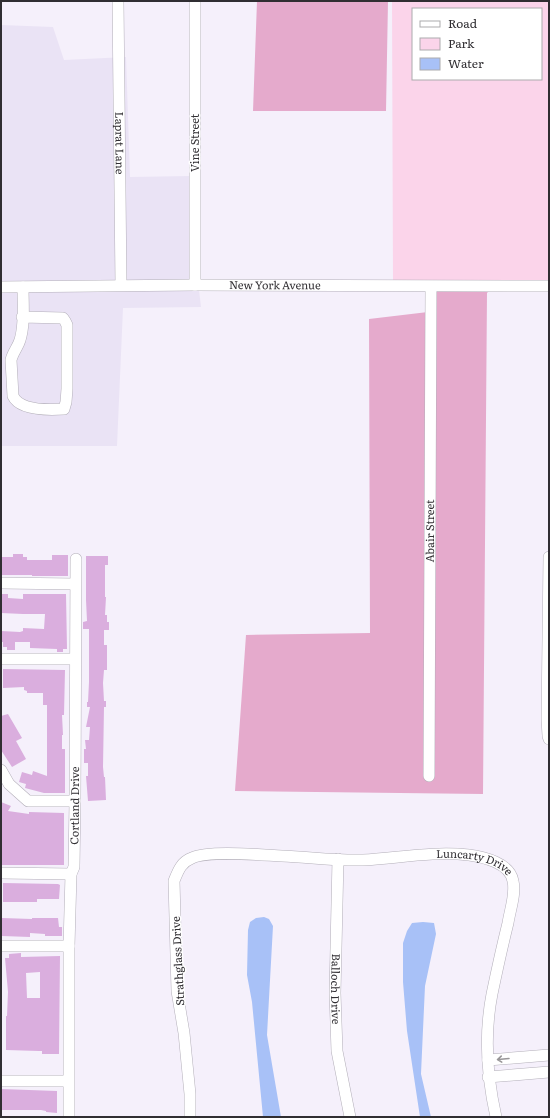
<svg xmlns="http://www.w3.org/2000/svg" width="550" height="1118" viewBox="0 0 550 1118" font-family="Literata,serif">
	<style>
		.built { fill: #eae3f5 }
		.green { fill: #fbd4ea; fill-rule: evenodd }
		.forest { fill: #e5aacc }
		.water { fill: #a8c1f7 }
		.building { fill: #daaede; fill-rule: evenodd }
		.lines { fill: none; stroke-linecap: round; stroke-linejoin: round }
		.minor-casing { stroke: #b3afb9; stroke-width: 12 }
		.minor { stroke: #fff; stroke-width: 11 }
		.oneway { stroke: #989698 }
		.labels { text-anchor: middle; stroke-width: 3; stroke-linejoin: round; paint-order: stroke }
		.street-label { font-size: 11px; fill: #302e32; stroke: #fff }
	</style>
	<rect width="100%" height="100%" fill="#f5f0fb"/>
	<path class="built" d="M1,25L53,27L64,60L126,57L130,177L190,176L199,280L1,283Z
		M199,290L201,307L123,308L117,446H1V292Z"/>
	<path class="green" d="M392,1H549V281H393ZM413,9H541V79H413Z"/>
	<path class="forest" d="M257,1H388L386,111H253Z
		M427,291H489L487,293L483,794L235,791L246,635L370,633L369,319L428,312Z"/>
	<path class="water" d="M264,917L269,919L273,926L267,1035L281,1117H263L252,1002L247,975L248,930L250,922L256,918Z
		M423,922L434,923L436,934L425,986L421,1074L431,1117H420L407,1031L403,982V943L407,931L412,923Z"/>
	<path class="building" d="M13,554H23V557H27V560H52V555H68V576H32V575H1V557H13Z
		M86,556H108V565H105V597H106L105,615H107V622H109V630H104V645H107V670H104L103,683L104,701H106V707H104L103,767L104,777H105L106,800L88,801L86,776H88V763H84V749H86L85,740H89L90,727H86L90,707H87V702H88L89,682V629H83V622L87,621L86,600Z
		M1,594H8V598L23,599V594H66L67,649H63V652H57V649L30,648V642H15V650H7V647H3V642H1V631L20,632L23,631V628L44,629L45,614H23L1,613Z
		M3,669L65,670L64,715H62L63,735H62V749H65V793H44L25,788L26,784L19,782L22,772L32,775L33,771L47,776V705H43V693H27V691L24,690V687L3,688Z
		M8,714L22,738L16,741L26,759L12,767L1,750V716Z
		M1,802L11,806L8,811L29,814V812L64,813V865H1Z
		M3,883L58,884L60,885L59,899H37V902H3Z
		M2,918L32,919V918H58L59,927H62V936H45V934L30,933V937L2,936Z
		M21,953V957L60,956L59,1054H42V1051H39L6,1050V1016H7L8,992L5,958H9V954ZM40,972V998H27L26,973Z
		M1,1089L57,1091V1113L46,1112V1111L41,1110H1Z"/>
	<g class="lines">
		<defs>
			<g id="minor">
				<path id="s1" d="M118,1L121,285"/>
				<path d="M195,1V285"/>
				<path id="s2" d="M1,287L195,285L549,286"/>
				<path d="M22,317L63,318L65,321L67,325V389L66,402L64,409C49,410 20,411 13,396L11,360C13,352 18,347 20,340C25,324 23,304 23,287"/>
				<path d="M549,557L547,719L548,736L549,739"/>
				<path d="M1,583L75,584"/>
				<path d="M1,659H75"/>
				<path d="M1,770L9,784L28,801H75"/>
				<path id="s3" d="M429,776L431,287"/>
				<path id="s4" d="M338,859L335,993L337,1051L350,1117"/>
				<path d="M1,873L71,874"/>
				<path d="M1,946H69"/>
				<path d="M488,1060L549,1055"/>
				<path d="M488,1077L549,1072"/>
				<path d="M1,1081H68"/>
				<path id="s5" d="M69,1117V946L71,874L74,867L75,801L76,559"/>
				<path id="s6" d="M190,1117V1094L184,1033L177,991L174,881C178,871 181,862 192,858C209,850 261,855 282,856C309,857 336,861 363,860C398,858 434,851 469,855C484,857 510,863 513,881C516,894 510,910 508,923C502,947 497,970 492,994C484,1035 487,1077 496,1117"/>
			</g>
		</defs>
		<use href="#minor" class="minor-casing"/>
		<use href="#minor" class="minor"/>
	</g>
	<defs><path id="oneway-shaft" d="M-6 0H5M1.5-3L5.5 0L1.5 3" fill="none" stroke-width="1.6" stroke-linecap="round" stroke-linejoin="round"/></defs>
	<use class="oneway" href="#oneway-shaft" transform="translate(503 1059) rotate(175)"/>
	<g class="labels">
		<g class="street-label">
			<text dy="4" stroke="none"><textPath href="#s1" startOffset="142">Laprat Lane</textPath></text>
			<text transform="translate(195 143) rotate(-90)" y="4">Vine Street</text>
			<text dy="4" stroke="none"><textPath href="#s2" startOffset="274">New York Avenue</textPath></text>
			<text dy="4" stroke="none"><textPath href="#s3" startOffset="245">Abair Street</textPath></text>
			<text dy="4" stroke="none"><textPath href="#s5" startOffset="312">Cortland Drive</textPath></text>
			<text dy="4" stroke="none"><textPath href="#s6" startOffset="552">Luncarty Drive</textPath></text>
			<text transform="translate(178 961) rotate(-93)" y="4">Strathglass Drive</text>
			<text dy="4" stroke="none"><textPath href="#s4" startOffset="130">Balloch Drive</textPath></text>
		</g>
	</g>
	<rect width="550" height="1118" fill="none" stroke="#302e32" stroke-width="4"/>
	<rect x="412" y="8" width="130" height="72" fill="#ffffff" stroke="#acabad"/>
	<rect x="420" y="21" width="20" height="6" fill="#ffffff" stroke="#acabad"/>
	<text x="448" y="28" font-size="12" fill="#302e32">Road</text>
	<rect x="420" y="38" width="20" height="12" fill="#fbd4ea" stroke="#acabad"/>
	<text x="448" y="48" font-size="12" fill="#302e32">Park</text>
	<rect x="420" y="58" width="20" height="12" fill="#a8c1f7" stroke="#acabad"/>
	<text x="448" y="68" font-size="12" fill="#302e32">Water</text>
</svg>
